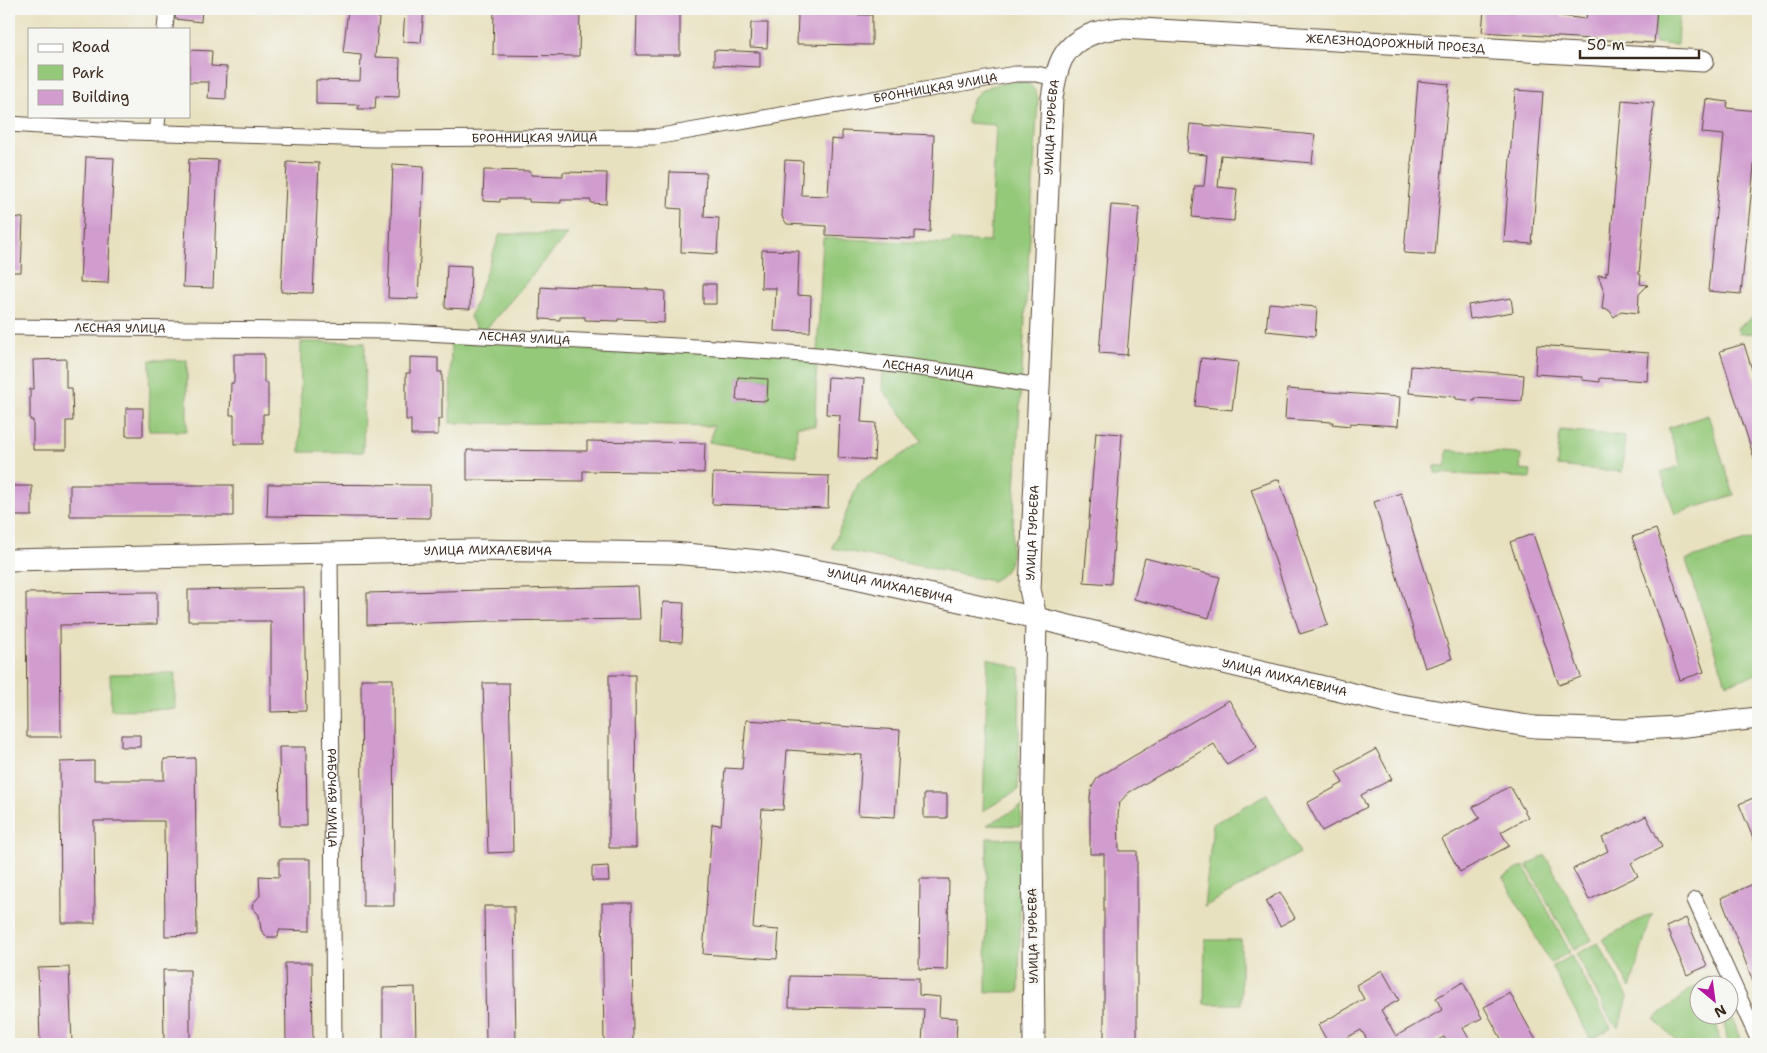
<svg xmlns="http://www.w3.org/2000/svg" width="1767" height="1053" viewBox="0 0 1767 1053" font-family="'Shantell Sans',sans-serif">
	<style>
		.green { fill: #95c97a; stroke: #687a4c; fill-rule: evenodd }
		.building { fill: #d19dcf }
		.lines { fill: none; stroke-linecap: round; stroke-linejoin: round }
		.street-casing { stroke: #554536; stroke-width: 17 }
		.secondary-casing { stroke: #554536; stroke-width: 23 }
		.street { stroke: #fff; stroke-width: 15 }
		.secondary { stroke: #fff; stroke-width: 21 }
		.labels { text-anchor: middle; stroke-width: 5; stroke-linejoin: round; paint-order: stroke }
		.street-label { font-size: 12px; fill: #3b2a1e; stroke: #f6f6f2 }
	</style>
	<rect width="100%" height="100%" fill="#f6f6f2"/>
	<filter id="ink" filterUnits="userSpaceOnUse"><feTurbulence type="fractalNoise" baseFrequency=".02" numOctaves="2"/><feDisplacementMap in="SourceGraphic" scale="10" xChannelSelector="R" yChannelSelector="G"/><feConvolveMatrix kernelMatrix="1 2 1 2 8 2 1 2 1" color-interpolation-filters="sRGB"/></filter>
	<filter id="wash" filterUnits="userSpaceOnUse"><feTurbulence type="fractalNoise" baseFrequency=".0096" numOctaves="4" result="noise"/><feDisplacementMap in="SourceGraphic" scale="20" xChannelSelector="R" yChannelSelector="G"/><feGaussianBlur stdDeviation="1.12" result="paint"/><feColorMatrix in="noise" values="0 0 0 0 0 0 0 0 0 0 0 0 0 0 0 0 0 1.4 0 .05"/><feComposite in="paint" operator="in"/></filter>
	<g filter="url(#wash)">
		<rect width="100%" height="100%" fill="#e8e1c0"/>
		<path class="green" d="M1657,9H1674L1679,16L1677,45L1654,43Z
			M1013,81C1027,81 1035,85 1038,99L1011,558C1008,570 1003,576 992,581L832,548L858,484L922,441L882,389L883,364L817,355L815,426H797L796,456L709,442L714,426L579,423H450L451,333L480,335L470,317L500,234H568L481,335L817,354L823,238L951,244L952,240L990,242L996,125L967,123C969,90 985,86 1013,81ZM738,377L768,379L767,401L737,400Z
			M1758,314V333L1739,334L1737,328Z
			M301,342H365L363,452H300Z
			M150,360H187V431H149Z
			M1708,415L1734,495L1675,514L1661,472L1681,466L1668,428Z
			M1560,430L1625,436L1622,472L1557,466Z
			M1447,450L1521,454L1520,470L1531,471L1530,478L1435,473V466H1446Z
			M1758,537V674L1726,684L1686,560Z
			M988,658L1020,669L1018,790L983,811Z
			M175,673V709L111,710L110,674Z
			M1267,794L1300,853L1204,907L1213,824Z
			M1022,806L1020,826L987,825Z
			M987,838L1021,839L1019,992H986Z
			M1545,855L1592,940L1574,950L1527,865Z
			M1524,866L1570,952L1550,963L1503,877Z
			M1652,913L1630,988L1603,939Z
			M1205,940H1241V1004H1204Z
			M1598,943L1628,997L1619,1028L1612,1022L1576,954Z
			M1571,956L1611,1028L1591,1040L1552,967Z
			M1708,975L1710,985L1700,986V1016H1715L1720,1044H1679L1654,1019Z
			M1730,1012L1742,1044H1728L1723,1016H1730Z"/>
		<g id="blocks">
			<path class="building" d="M176,9H202L201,22L175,19Z
				M348,9H380L375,57L400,58L399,97L376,96L375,109H358L359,105L316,104V80L360,81L361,55L343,53Z
				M405,9H424L421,43L403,42Z
				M494,9H580L579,56L493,55Z
				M637,9H680V55H636Z
				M1484,9L1513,12V9H1561V16L1586,19L1587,9H1657L1654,43L1482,32Z
				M798,14L872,15V45L797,44Z
				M751,23H768L767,48L750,47Z
				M189,50L212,51L211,66L227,67L226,99L208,98L209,82H189Z
				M714,50L760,52V67L714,65Z
				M1418,81L1449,84L1435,255L1404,253Z
				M1515,90L1543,92L1532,244L1504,242Z
				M1706,99L1728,102L1727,108L1758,111V137H1757L1741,294L1708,291L1724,135L1702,133Z
				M1622,100L1654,103L1639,274L1641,275L1640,284L1648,285L1639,294L1638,313L1621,311L1614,317L1609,310L1602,309L1604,291L1598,275L1606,276V272H1608Z
				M1190,124L1315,135L1312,163L1221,155L1218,187L1237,189L1234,221L1192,217L1195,186H1204L1207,155L1187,153Z
				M842,131L934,135L930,232L915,231V239L826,235V226L787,224L782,217L785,160L803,161L801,195L828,196L831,139L842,140Z
				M86,157L114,158L108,283L80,282Z
				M189,159L218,160L213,288L183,287Z
				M287,162L319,163L313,293L281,292Z
				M393,164L424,166L418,299L388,298Z
				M484,170L531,171V175L563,176V172L607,173L606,204L591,203V200H561V203L529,202V199H500V202L483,201Z
				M670,172L706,173L704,217L719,218L717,254L681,252L682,209L668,208Z
				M1111,205L1139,207L1127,355L1099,353Z
				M9,217L23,218L21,272H9Z
				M762,250L799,251L797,295L811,296L810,332L774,331L776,288H761Z
				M447,265L471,266L470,309L445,308Z
				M703,284H716V304H703Z
				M554,286L648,289V290L665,291L664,323L645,322V320L618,319V321L585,320V317H560V320L540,319L541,287L554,288Z
				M1511,298L1513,312L1470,319L1468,305Z
				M1269,303L1317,307L1315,336L1266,331Z
				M1744,344L1758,389V463L1756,464L1720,351Z
				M1537,345L1649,353L1647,381L1600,378V382L1582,380V377L1535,374Z
				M234,354H264V383H268V414H263V444H234V415H230L231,383H234Z
				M410,357L438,358V372H442V419H438V435H411V420H406V373H410Z
				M1201,358L1238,362L1232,410L1195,406Z
				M66,359V388H72L73,421H66V450H33V420H30V389H34L33,360Z
				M1411,366L1524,375L1522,401L1475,398V401L1456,399V397L1409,393Z
				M738,377L768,379L767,401L736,400Z
				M828,377L864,379L861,422L876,423L874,460L838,458L840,415L826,414Z
				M1287,389L1400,397L1398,426L1350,423V426L1332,424L1333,422L1285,419Z
				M126,408H143V436H126Z
				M1096,432L1122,434L1111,584L1084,582Z
				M587,441L705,443L704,473L583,471V481L467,480V450L587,451Z
				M713,473L829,476L828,508L712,504Z
				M1279,479L1328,625L1300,634L1251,489Z
				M268,484L430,485V518L267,516Z
				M70,485H233V516H70Z
				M9,486H32V516H9Z
				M1401,493L1452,659L1425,668L1374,502Z
				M1656,529L1704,672L1680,680L1632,537Z
				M1533,534L1581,677L1559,685L1510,542Z
				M1145,558L1220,577L1209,618L1134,599Z
				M638,586L640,619L488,621L367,625V593Z
				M304,588L306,711L271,712V621H188V590Z
				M157,592V624L60,625L61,737H27L26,593Z
				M663,602L684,603L682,642L661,641Z
				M609,675H635L636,848H609Z
				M361,679H393L394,906H363Z
				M483,683H509L513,852L488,853Z
				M1229,700L1257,747L1227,765L1214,744L1128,793L1120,802L1118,815L1119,851H1137V1044H1104V854H1090V797L1092,787L1098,777L1110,770Z
				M746,720L900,730L895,817L858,815L862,755L787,750L783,810L762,809L753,928L779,930L777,959L703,954L712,824L721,825L725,768L742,769Z
				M121,735H140V747H121Z
				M279,747H306L307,826H280Z
				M1376,749L1392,779L1361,795L1367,807L1322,831L1307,803L1343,783L1336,771Z
				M195,758L197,935L165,936L164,821H94L95,923H61L60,762L94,761V780H164V759Z
				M1510,786L1528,817L1501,832L1509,846L1460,872L1442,839L1480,818L1473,807Z
				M924,794H947V818H924Z
				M1758,796V850L1739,804Z
				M1646,816L1662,847L1631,863L1638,876L1589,900L1573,869L1608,851L1602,838Z
				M279,859H310V931L279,930L278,937H267L261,930L259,915L252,907L253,903L260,896L259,876L279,877Z
				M608,866L609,881H592V867Z
				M920,879H949L947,970L919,969Z
				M1758,882V992H1757L1721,898Z
				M1280,892L1295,918L1280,926L1266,901Z
				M602,903H632L633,1044H604Z
				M484,906H514L516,1044H486Z
				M1686,918L1707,966L1687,975L1666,927Z
				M285,963H312L313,1044H286Z
				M69,967L72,1044H40L38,968Z
				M163,970H190V1044H164Z
				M1382,970L1399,1000L1381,1010L1396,1036L1442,1010L1436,998L1463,982L1482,1018L1463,1028L1472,1044H1448L1444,1037L1430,1044H1370L1361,1030L1335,1044H1329L1318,1025L1364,999L1356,985Z
				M790,976L919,978V995L940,997L939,1017L957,1018L956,1044H922L924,1009L789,1007Z
				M415,987L416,1044H383V988Z
				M1510,993L1538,1044H1504L1484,1007Z"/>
		</g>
	</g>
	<g filter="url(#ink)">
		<use href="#blocks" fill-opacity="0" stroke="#554536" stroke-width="1"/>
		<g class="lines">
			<defs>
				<g id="street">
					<path d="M165,29L167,9"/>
					<path id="s1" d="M9,124L132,132L375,139L655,137L1015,74H1036L1056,78"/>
					<path d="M156,133L158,116"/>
					<path id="s2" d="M9,327L386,331L716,348L817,355L958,373L1038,386"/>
					<path id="s3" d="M330,553L334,1044"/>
					<path d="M1695,900L1758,1039"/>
				</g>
				<g id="secondary">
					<path id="s4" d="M9,560L474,550L672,553L720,557L770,562L842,575L1036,618L1395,704L1496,721L1535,727L1625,730L1677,727L1758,718"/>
					<path id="s5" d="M1034,1044L1032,831L1036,618L1030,589L1052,98C1054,85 1056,71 1062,59C1073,37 1100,29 1123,28L1703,61"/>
				</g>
			</defs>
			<use href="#street" class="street-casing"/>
			<use href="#secondary" class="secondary-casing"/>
			<use href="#street" class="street"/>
			<use href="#secondary" class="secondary"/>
		</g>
	</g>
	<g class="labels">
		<g class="street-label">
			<text dy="4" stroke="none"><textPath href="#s5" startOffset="1332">ЖЕЛЕЗНОДОРОЖНЫЙ ПРОЕЗД</textPath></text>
			<text dy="4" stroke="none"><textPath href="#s1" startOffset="931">БРОННИЦКАЯ УЛИЦА</textPath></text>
			<text dy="4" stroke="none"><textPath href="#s5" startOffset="918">УЛИЦА ГУРЬЕВА</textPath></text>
			<text dy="4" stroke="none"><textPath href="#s1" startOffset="526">БРОННИЦКАЯ УЛИЦА</textPath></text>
			<text dy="4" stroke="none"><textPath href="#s2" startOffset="111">ЛЕСНАЯ УЛИЦА</textPath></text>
			<text dy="4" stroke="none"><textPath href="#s2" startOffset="516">ЛЕСНАЯ УЛИЦА</textPath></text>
			<text dy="4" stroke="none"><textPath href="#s2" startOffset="921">ЛЕСНАЯ УЛИЦА</textPath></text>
			<text dy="4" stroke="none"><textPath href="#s5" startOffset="512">УЛИЦА ГУРЬЕВА</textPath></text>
			<text dy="4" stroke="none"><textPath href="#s4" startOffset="479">УЛИЦА МИХАЛЕВИЧА</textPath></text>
			<text dy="4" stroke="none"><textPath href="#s4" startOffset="884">УЛИЦА МИХАЛЕВИЧА</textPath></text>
			<text dy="4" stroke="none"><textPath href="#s4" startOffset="1289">УЛИЦА МИХАЛЕВИЧА</textPath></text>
			<text dy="4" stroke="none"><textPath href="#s3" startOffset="245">РАБОЧАЯ УЛИЦА</textPath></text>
			<text transform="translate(1033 936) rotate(-91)" y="4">УЛИЦА ГУРЬЕВА</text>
		</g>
	</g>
	<rect width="1767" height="1053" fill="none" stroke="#f6f6f2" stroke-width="30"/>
	<rect x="28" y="28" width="162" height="90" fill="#f6f6f2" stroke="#aba49d"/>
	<rect x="38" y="44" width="25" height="8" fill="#ffffff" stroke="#aba49d"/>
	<text x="72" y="52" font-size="15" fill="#3b2a1e">Road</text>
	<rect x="38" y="65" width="25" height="15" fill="#95c97a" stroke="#aba49d"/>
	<text x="72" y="78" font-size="15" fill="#3b2a1e">Park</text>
	<rect x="38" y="90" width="25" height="15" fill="#d19dcf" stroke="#aba49d"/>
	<text x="72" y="102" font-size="15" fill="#3b2a1e">Building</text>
	<g transform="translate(1714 1000) rotate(151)"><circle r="24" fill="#f6f6f2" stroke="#aba49d"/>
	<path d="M0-4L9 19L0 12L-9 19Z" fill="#b5179e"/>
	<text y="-8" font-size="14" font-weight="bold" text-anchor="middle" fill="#3b2a1e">N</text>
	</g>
	<path d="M1580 50v8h119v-8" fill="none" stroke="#3b2a1e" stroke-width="2.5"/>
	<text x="1587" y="50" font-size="15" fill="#3b2a1e" stroke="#f6f6f2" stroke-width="4" paint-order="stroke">50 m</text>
</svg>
